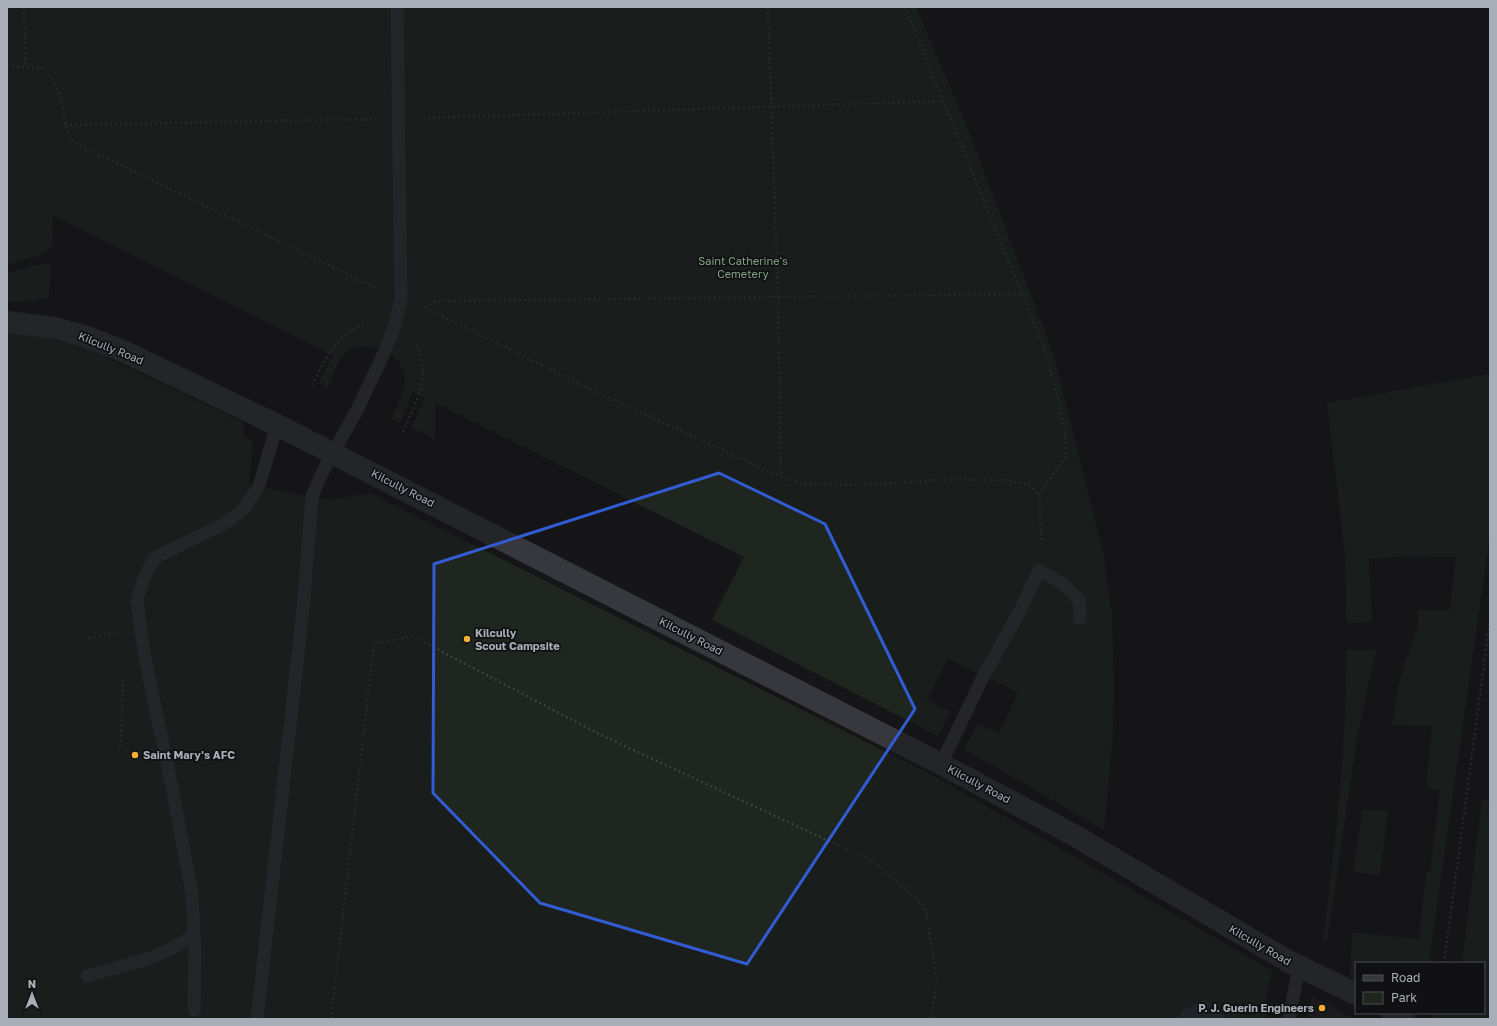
<svg xmlns="http://www.w3.org/2000/svg" width="1497" height="1026" viewBox="0 0 1497 1026" font-family="'Golos Text',sans-serif">
	<style>
		.built { fill: #222225 }
		.green { fill: #1e261f }
		.water { fill: #2c353c }
		.lines { fill: none; stroke-linecap: round; stroke-linejoin: round }
		.path { stroke: #3d3f44; stroke-width: 2.5; stroke-dasharray: 2 3; stroke-linecap: butt }
		.lane { stroke: #37383d; stroke-width: 13 }
		.street { stroke: #37383d; stroke-width: 22 }
		.marked { fill: none; stroke: #325cd3; stroke-width: 3; stroke-linejoin: round }
		.poi-dot { fill: #f2b134; stroke: #111113; stroke-width: 1.5 }
		.labels { text-anchor: middle; stroke-width: 3.5; stroke-linejoin: round; paint-order: stroke }
		.park-label { font-size: 11px; fill: #7fa381; stroke: #111113 }
		.street-label { font-size: 11px; fill: #a8adb8; stroke: #111113 }
		.poi-label { font-size: 11px; font-weight: bold; fill: #a8adb8; stroke: #111113; text-anchor: start }
	</style>
	<rect width="100%" height="100%" fill="#161618"/>
	<path class="built" d="M1312,996L1355,1019H1307Z"/>
	<path class="green" d="M7,7H916L966,124L1053,353L1103,552L1112,616L1114,683L1113,736L1104,830L964,749L978,724L999,733L1018,692L948,659L927,700L950,712L938,736L712,620L744,557L435,403V439L412,428L424,398L413,392L400,423L391,419C396,407 406,392 405,378C404,370 399,360 392,355C382,347 358,342 348,351C337,359 333,377 328,389L319,383L333,355L53,215L52,247L44,254L7,265Z
		M51,262L49,298L20,302H7V273Z
		M7,331L24,332L89,349L244,423L243,435L253,441L249,485L331,500L370,493L936,777L1273,971L1266,994L1267,1019H7Z
		M1490,374V535L1429,963H1356V979L1350,976L1352,932L1419,939L1426,872H1430L1440,790L1426,788L1432,726L1392,725L1400,678L1418,626L1417,610H1450L1456,557L1407,556L1369,559L1372,622L1346,623L1345,556L1327,403Z
		M1346,650H1376L1357,738L1327,942L1323,941C1335,844 1347,748 1346,650Z
		M1482,799L1490,801V1019H1441L1427,1013H1484V963H1462Z
		M1362,810H1388L1380,875L1353,872Z"/>
	<path class="water" d="M1205,999L1225,1016V1019H1178L1181,1012Z"/>
	<g class="lines">
		<path class="path" d="M24,7L26,66
			M768,7L778,297L781,477
			M905,7L1044,348L1058,398L1066,439V457L1039,494L1042,546
			M7,66L42,68L52,78L59,93L63,107L65,125L73,142L376,288
			M423,118L945,101
			M65,125L374,119
			M424,307L586,387L781,477L806,484L857,485L963,479L1013,481L1029,485L1039,494
			M425,307L434,302L452,301L1022,294
			M312,385C325,361 338,328 370,324
			M403,432C417,398 433,378 415,342
			M89,638L117,632
			M118,751L121,740L123,680
			M1444,963L1490,620
			M331,1019L374,644L412,636L601,735L874,862L925,906L937,981L931,1019
			M1435,1019L1437,1013"/>
		<path class="lane" d="M941,764L983,677L1021,609L1039,570L1063,584L1079,600L1080,619
			M87,976C124,965 164,959 194,934
			M194,1010L195,952L192,894L171,782L145,658L137,600L145,575L156,557L222,525L243,510L259,486L277,425
			M257,1019L303,610L312,496L323,471L357,410L385,351L395,324L401,300L397,7
			M1289,1019L1299,966"/>
		<path class="street" d="M7,322L55,328L87,337L123,351L277,425L941,764L1072,834L1286,960L1356,994
			M1392,1013L1404,1019"/>
	</g>
	<path d="M0 0H1497V1026H0ZM719,473L825,524L915,709L747,964L540,903L433,793L434,564Z" fill="#161618" fill-opacity=".55" fill-rule="evenodd"/>
	<path class="marked" d="M719,473L825,524L915,709L747,964L540,903L433,793L434,564Z"/>
	<g class="poi-dot">
		<circle cx="467" cy="639" r="4"/>
		<circle cx="135" cy="755" r="4"/>
		<circle cx="1322" cy="1008" r="4"/>
	</g>
	<g class="labels">
		<g class="park-label">
			<text x="743" y="265">Saint Catherine's<tspan x="743" dy="13">Cemetery</tspan></text>
		</g>
		<g class="street-label">
			<text transform="translate(111 348) rotate(22)" y="4">Kilcully Road</text>
			<text transform="translate(403 488) rotate(27)" y="4">Kilcully Road</text>
			<text transform="translate(691 636) rotate(27)" y="4">Kilcully Road</text>
			<text transform="translate(979 784) rotate(28)" y="4">Kilcully Road</text>
			<text transform="translate(1260 945) rotate(30)" y="4">Kilcully Road</text>
		</g>
		<g class="poi-label">
			<text x="475" y="637">Kilcully<tspan x="475" dy="13">Scout Campsite</tspan></text>
			<text x="143" y="759">Saint Mary's AFC</text>
			<text x="1314" y="1012" text-anchor="end">P. J. Guerin Engineers</text>
		</g>
	</g>
	<rect width="1497" height="1026" fill="none" stroke="#a8adb8" stroke-width="16"/>
	<rect x="1355" y="962" width="130" height="52" fill="#111113" stroke="#4d4f55"/>
	<rect x="1363" y="975" width="20" height="6" fill="#37383d" stroke="#4d4f55"/>
	<text x="1391" y="982" font-size="12" fill="#a8adb8">Road</text>
	<rect x="1363" y="992" width="20" height="12" fill="#1e261f" stroke="#4d4f55"/>
	<text x="1391" y="1002" font-size="12" fill="#a8adb8">Park</text>
	<g transform="translate(32 994)" stroke="#111113" stroke-width="3" paint-order="stroke">
	<path d="M0-3L7 15L0 10L-7 15Z" fill="#a8adb8"/>
	<text y="-6" font-size="11" font-weight="bold" text-anchor="middle" fill="#a8adb8">N</text>
	</g>
</svg>
